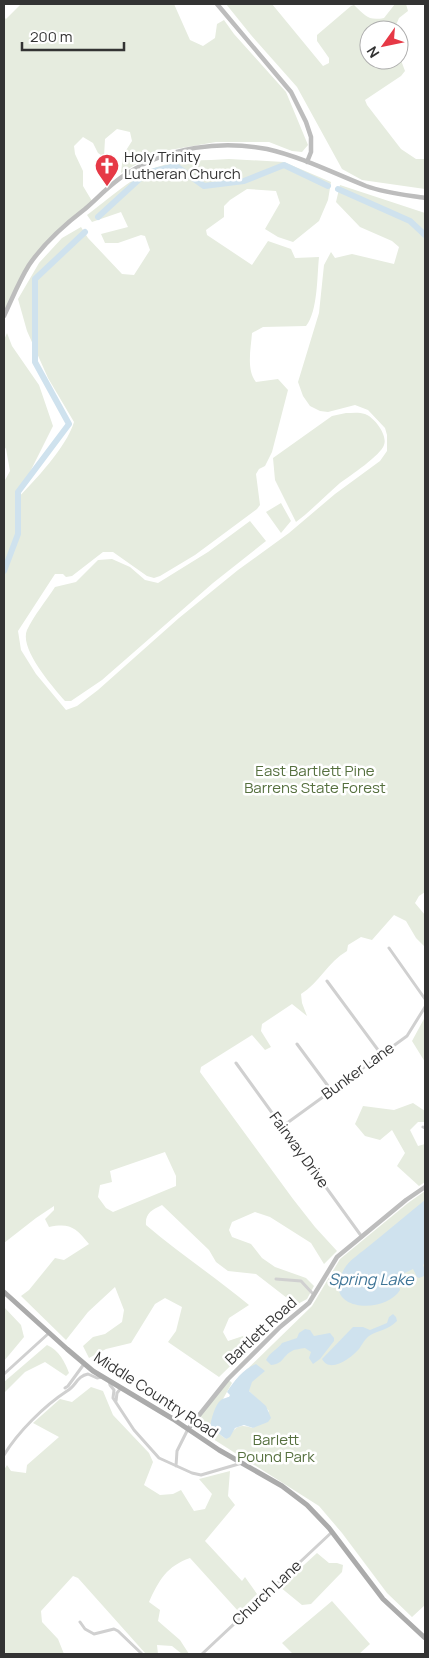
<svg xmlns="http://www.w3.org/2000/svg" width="429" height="1658" viewBox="0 0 429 1658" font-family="Manrope,sans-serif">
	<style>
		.green { fill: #e6ecdf; fill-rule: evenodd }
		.water { fill: #cfe2ee }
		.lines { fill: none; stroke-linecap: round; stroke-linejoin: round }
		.river { stroke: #cfe2ee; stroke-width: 6 }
		.street { stroke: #d0d0d0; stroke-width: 3 }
		.secondary { stroke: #bdbdbd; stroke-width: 4.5 }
		.primary { stroke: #ababab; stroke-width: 5 }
		.labels { text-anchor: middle; stroke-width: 5; stroke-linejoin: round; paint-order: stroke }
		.poi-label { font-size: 15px; fill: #333; stroke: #fff; text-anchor: start }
		.park-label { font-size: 15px; fill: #56703f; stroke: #fff }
		.street-label { font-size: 15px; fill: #333; stroke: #fff }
		.water-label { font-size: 16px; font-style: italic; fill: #3f7597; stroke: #fff }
	</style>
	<rect width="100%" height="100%" fill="#fff"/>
	<path class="green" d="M21,4H174L190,40L203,46L215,38L217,24L224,20L234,34L286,92L308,145L302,152L292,151L269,142H216L158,152L121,173L123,155L132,141L130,132L117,129L105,139L104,157L98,153L93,143L83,137L74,146L75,154L83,171V186L92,201L41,248L25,271L4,316V17L6,19Z
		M226,4H272L323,66L329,63V58L317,41V35L351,6L354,5C366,16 368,21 384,18L395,4H406L408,11L399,18L394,30H369V60H399V55L405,71L401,76L365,100L367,105L401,149L416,159H425V189L362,180L342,169L297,87L251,35Z
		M229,159L284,162L331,182L328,200L319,221L293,242L278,237L265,229L280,203L276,191L247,189L230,200L224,206V217L206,230L207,235L252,265L268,241L291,249L295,258L319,257C317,275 318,311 306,326L263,327L252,333C251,348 246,370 256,382L278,379L288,390L272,452L265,466L259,469L256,474L260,505L257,509L195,555L160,576L154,578L147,576L113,552H103L72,576L66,577L63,574H55L18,631L21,650L36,674L66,710L77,706L98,690L179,618L238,570L289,533L335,494L380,461L387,451V435L385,428L368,410L355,405L328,412L320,411L310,406L303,396L298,382L319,313L324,265L331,252L335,258L352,254L394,264L399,247L392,241L360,227L336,202L340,185L425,213V892L419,896L415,903L425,915V947L416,938L406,921L394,915L372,940L361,937L348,945L347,951C328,962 319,983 301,994L302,1003L307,1016L292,1004L262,1024L261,1031L271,1047L265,1050L252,1035L201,1067L200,1072L293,1199L315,1227L337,1251L324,1264L311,1243L270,1217L255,1212L232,1222L229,1230L232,1237L251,1244L262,1258L275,1267L306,1278L314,1286L307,1299L296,1305L256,1274L228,1271L216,1262L209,1250L162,1205C152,1210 145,1213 146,1225C179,1253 215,1277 249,1305L229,1318L223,1332L228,1341L246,1335L255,1342L219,1377L168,1342L176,1331L182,1307L165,1298L155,1304L131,1343L106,1349L89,1358L83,1346L93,1337L105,1334L122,1322L124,1310L115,1287L88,1312L66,1340L21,1296L29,1290L55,1258L64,1260L89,1244C75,1227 70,1223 49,1227L45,1219L54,1210V1206L36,1218L4,1243V482L10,471L6,449L4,446V340L7,333L12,346L39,385L53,426L16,500C35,480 66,448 74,422L48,378L27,331L18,299L39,263L62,238L81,227L88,238L122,274L134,275L150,250L145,236L141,235L118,243H105L101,234L128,227L121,212L92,222L87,215C106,201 135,175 157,167C179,159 206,161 229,159ZM165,1152L176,1176V1186L113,1212L106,1208L98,1197L100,1185L112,1182L110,1171Z
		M346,413C352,413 359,412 365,414C374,417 388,435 384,445C381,455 350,476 340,483C325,496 312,510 296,522L275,480L273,458L332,416Z
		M281,503L291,521L281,533L266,512Z
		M250,521L266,541L213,583L102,680L71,701H65C53,687 19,649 27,630C34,615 46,601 55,587L76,582L98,560L112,559L130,567L145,580L158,583L208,552Z
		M425,1017V1062L412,1041Z
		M413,1103L425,1111V1122H418L410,1130L418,1146L425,1144V1182L419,1186L397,1166L405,1153L392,1130L380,1140L365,1136L355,1124L363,1106L394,1110Z
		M425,1191V1605L412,1617L387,1593L342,1533L319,1506L191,1425L228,1379L232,1383L214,1415L210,1427L226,1439C236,1427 238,1423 253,1428L269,1411L249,1391L235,1381L312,1306L340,1259L408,1203Z
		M4,1307L21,1325L24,1337L4,1361Z
		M47,1345C59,1350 65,1362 69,1373L66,1376L45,1362L25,1372L4,1393V1382Z
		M91,1387L103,1391L113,1415L149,1453L153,1462L144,1485L160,1495L173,1494L181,1490L194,1511L205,1509L212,1494L199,1479L230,1471L228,1496L235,1505L205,1541L242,1581L245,1577L257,1594L239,1612L190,1558C167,1566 159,1580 149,1602L160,1610L158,1621L180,1640L189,1654H182L172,1646L157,1645L158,1654L145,1653L78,1578L73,1576L41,1611L42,1622L58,1639L64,1654H4V1470L7,1465L11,1471L26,1473L27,1465L59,1437L33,1423L60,1399L72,1402Z
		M317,1553L329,1563H337L343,1565L342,1572L311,1604L302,1605L280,1587Z
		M332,1601L370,1644L359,1654H293L282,1643Z"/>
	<path class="water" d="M425,1200V1263L423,1265L425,1270L424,1276L419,1278L417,1277L413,1269L401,1275L398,1282L400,1290C384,1316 316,1311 346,1266C351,1259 362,1252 369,1246C388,1231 406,1215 425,1200Z
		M393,1314L396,1317L397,1321C387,1331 378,1330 369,1336C364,1340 362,1345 359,1349C351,1358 330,1374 322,1359L353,1327H363L370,1330L387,1323L389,1317Z
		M305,1329L310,1330L314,1336L330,1333L334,1338V1341L320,1359L313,1364L309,1358L311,1352L305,1348C301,1349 295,1349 292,1351C282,1356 284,1364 271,1365L266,1360C270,1352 278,1349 282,1343L297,1338L299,1333Z
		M256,1364L265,1371L252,1382L249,1391L266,1406L271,1418L268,1422L253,1428L244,1425L235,1428L230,1437L226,1439L210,1427C211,1420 215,1404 221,1400C222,1399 228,1397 229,1397L230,1395L227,1392C234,1381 243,1369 256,1364Z"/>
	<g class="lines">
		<path class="river" d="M338,189L410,221L425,235
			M98,217L146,173L176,166L204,186L244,181L284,165L328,186
			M4,571L18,534V492L69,424L35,362V279L85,232"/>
		<path class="street" d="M389,948L425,999
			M327,981L381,1054
			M297,1044L331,1090
			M236,1063L362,1237
			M283,1126L407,1036L425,1007
			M423,1127L425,1128
			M276,1279L301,1281L314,1295
			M4,1374L49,1333
			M109,1381L110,1385L114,1390L113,1398L134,1430L159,1458L192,1473L201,1475L242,1463
			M65,1388L68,1386L84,1364
			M116,1401L117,1393L121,1388
			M4,1455C18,1432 44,1406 67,1391C76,1386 77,1376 88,1374L97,1378L102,1377
			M176,1466L177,1451L188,1429
			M80,1622L85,1629L94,1634L114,1629L118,1631L142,1654
			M202,1654L332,1532"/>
		<path class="secondary" d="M217,4L291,92L306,122L311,137V152L307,162
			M4,316C12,299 19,281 29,265C44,243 64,225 85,209C99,197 112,182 128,173C169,147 220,140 267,149C302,157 333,173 366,186C385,193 406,195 425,198
			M188,1429L228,1379L280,1327L309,1303L337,1257L406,1200L425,1187"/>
		<path class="primary" d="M4,1292L67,1349L93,1371L173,1419L219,1450L282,1486L307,1505L329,1528L383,1599L425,1638"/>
	</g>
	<defs>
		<symbol id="church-pin" viewBox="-11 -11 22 30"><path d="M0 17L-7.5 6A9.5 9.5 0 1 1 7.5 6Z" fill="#e63946" stroke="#fff"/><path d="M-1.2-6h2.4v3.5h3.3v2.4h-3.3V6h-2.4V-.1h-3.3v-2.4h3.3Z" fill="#fff"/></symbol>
	</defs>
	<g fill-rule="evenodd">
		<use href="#church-pin" x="93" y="152" width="28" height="38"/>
	</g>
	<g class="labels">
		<g class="poi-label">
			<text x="124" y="162">Holy Trinity<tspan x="124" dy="17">Lutheran Church</tspan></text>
		</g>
		<g class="park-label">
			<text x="315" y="776">East Bartlett Pine<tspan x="315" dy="17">Barrens State Forest</tspan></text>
			<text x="276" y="1445">Barlett<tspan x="276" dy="17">Pound Park</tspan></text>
		</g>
		<g class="street-label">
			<text transform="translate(358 1071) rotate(-36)" y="5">Bunker Lane</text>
			<text transform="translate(299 1150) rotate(54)" y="5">Fairway Drive</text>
			<text transform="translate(261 1331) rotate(-43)" y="5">Bartlett Road</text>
			<text transform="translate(156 1395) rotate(33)" y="5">Middle Country Road</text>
			<text transform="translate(267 1593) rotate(-43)" y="5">Church Lane</text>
		</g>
		<g class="water-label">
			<text x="371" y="1285">Spring Lake</text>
		</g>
	</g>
	<rect width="429" height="1658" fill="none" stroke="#333333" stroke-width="10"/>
	<g transform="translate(384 45) rotate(237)"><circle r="24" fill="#ffffff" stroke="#adadad"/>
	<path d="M0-4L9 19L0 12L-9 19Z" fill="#e63946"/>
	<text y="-8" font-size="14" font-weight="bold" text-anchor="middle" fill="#333333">N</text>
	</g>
	<path d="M22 42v8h102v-8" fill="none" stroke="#333333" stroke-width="2.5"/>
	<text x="30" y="42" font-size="15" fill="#333333" stroke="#ffffff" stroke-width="4" paint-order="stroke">200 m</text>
</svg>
